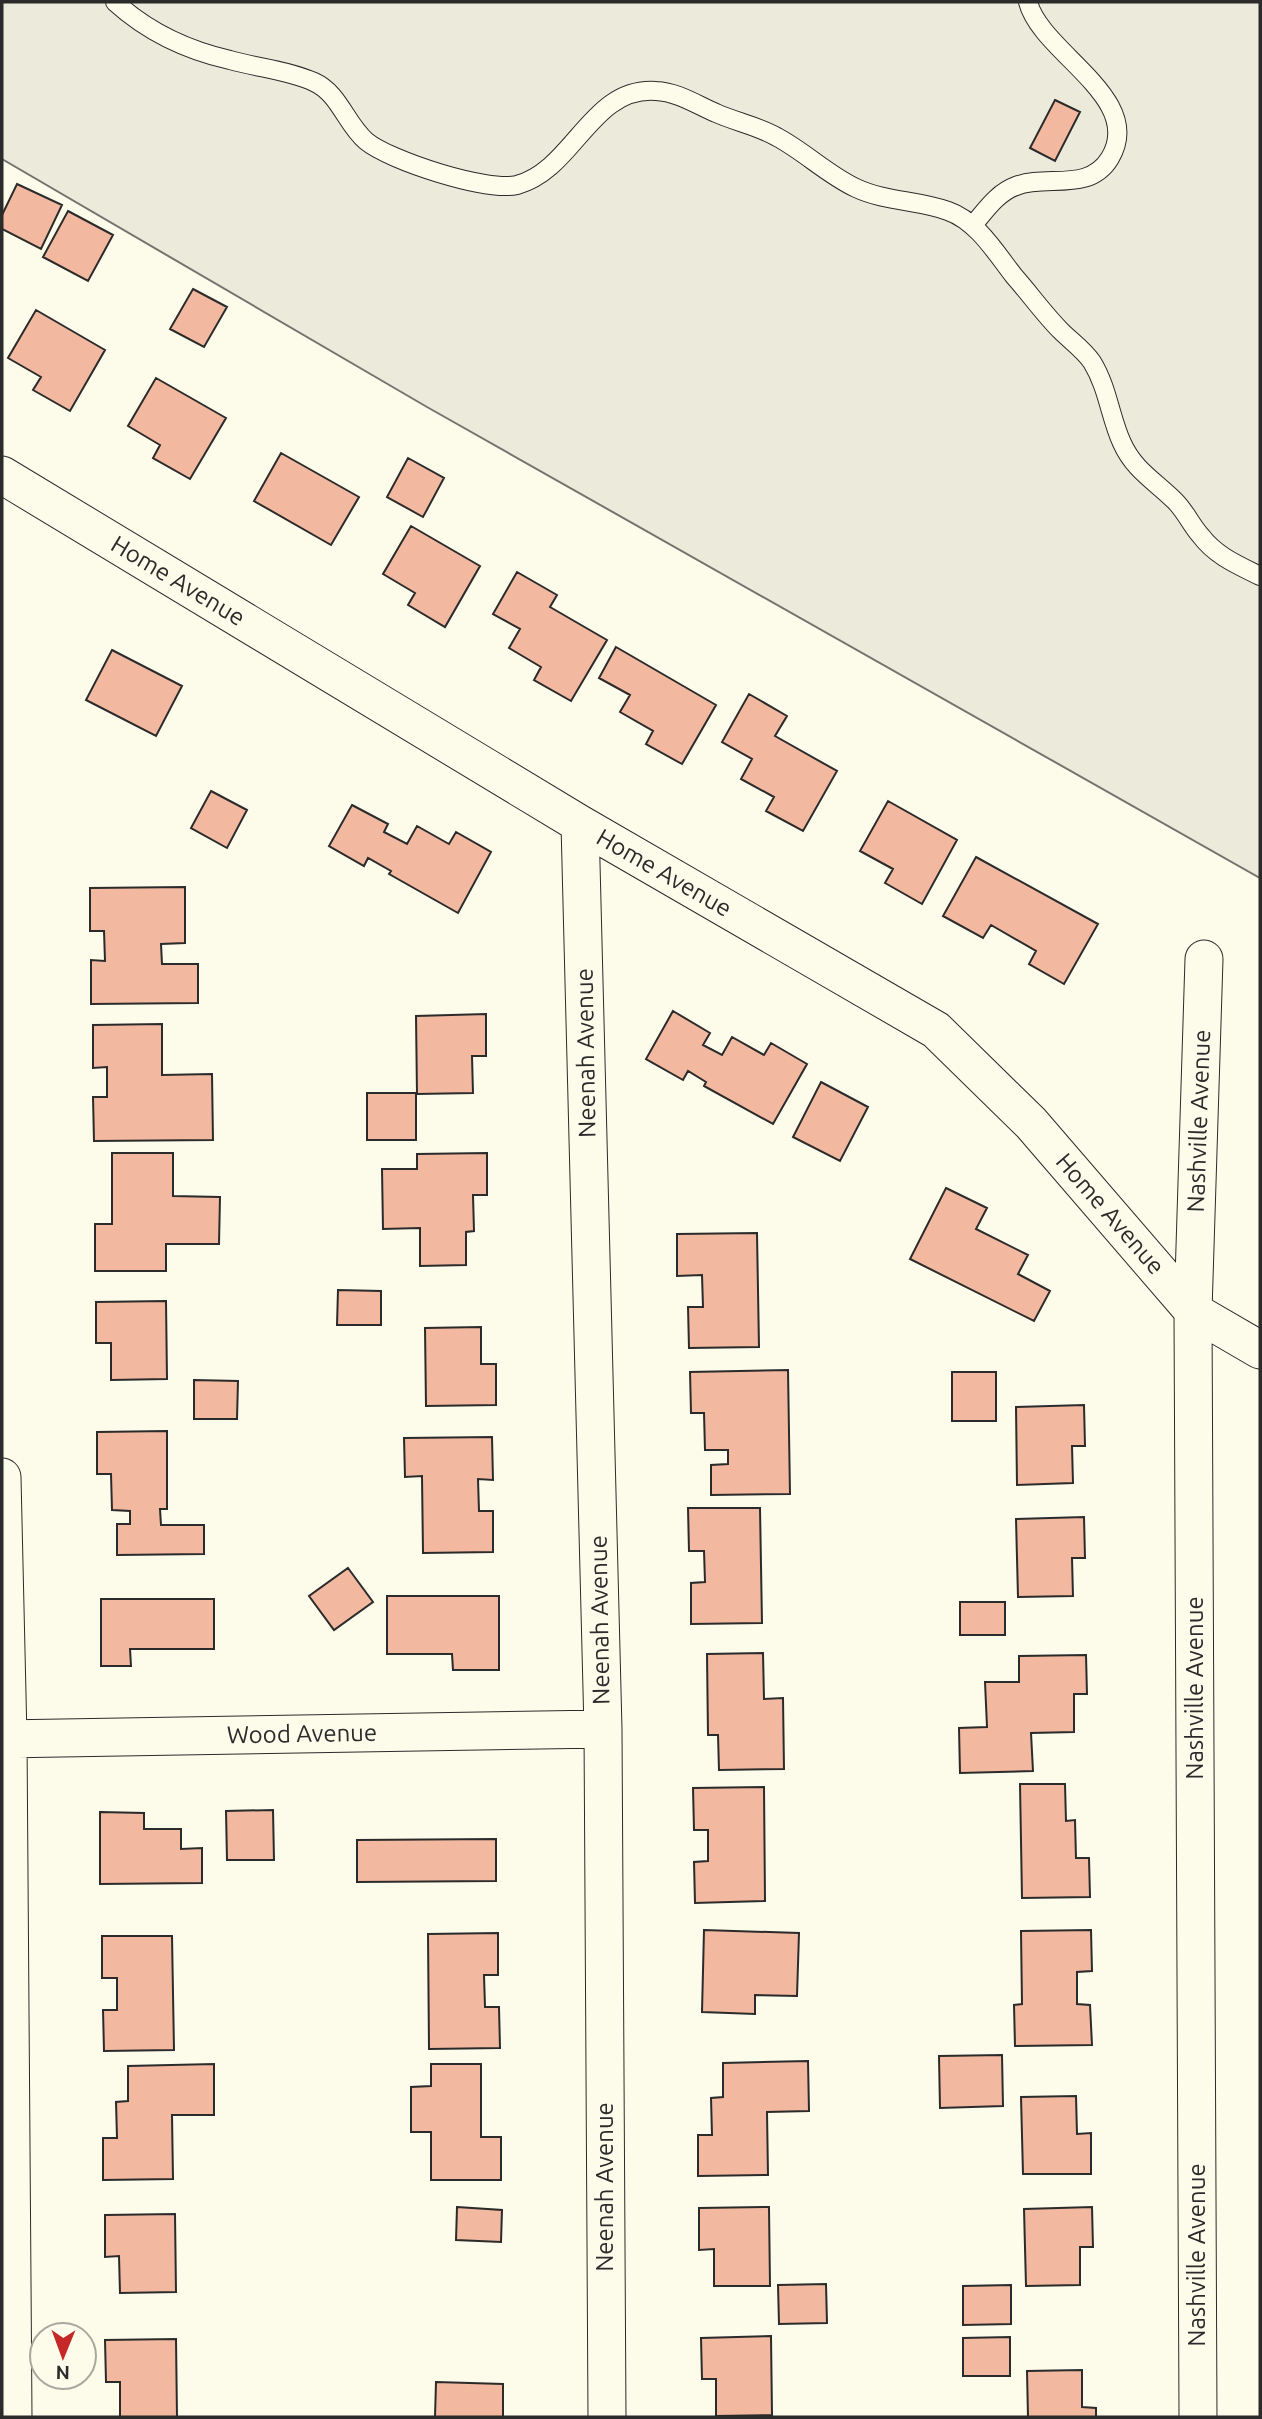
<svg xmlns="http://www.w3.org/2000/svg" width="1262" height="2419" viewBox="0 0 1262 2419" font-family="Ubuntu,sans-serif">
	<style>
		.green { fill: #ecebdb; stroke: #74746e; stroke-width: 2 }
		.building { fill: #f2b8a0; stroke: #2b2b2b; stroke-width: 2 }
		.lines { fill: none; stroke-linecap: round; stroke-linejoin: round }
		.lane-casing { stroke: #2b2b2b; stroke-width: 20 }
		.street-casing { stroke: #2b2b2b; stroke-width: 39 }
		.lane { stroke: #fdfbea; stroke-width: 18 }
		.street { stroke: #fdfbea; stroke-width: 37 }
		.labels { text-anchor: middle; stroke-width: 5; stroke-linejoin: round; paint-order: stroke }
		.street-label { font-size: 24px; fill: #2b2b2b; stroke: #fdfbea }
	</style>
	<rect width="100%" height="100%" fill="#fdfbea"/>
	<path class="green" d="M2,2H1260V878L427,407L2,159Z"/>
	<path class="building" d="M1055,100L1080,112L1055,161L1030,148Z
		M17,184L62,205L41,249L2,229V215Z
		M68,211L113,235L88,281L43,257Z
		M193,289L227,307L204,347L170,329Z
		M36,310L105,350L70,411L33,390L41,377L8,358Z
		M156,378L226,418L190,479L153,458L160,445L128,426Z
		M281,453L359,497L331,545L254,501Z
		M408,458L444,478L423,517L387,497Z
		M411,526L480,566L445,627L408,605L415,593L383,574Z
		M517,572L557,595L550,607L607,640L571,701L534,680L541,667L509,648L520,629L493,614Z
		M616,647L716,705L682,764L646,744L653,731L620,712L630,695L599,678Z
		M112,650L182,686L156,736L86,700Z
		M749,694L787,716L775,736L837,771L803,831L766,811L774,797L741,779L752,759L722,742Z
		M211,791L247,810L227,848L191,828Z
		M888,801L957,840L922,904L885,883L893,869L860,851Z
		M352,805L388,824L384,832L407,844L417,826L449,844L456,832L491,852L458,913L389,874L391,871L368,858L364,866L329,846Z
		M976,857L1098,924L1064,984L1029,964L1036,951L991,925L983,938L943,916Z
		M185,887V943L161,944L162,964H198V1003L91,1004V960L105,961L104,931H90V888Z
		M673,1011L710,1033L703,1045L722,1055L732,1037L764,1055L771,1043L807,1064L773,1124L704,1086L706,1082L688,1071L683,1080L646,1059Z
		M486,1014V1056H472L473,1093L417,1094L416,1016Z
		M162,1024V1075L212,1074L213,1140L94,1141L93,1097H107V1067L93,1068V1025Z
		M821,1082L868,1107L840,1161L793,1137Z
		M367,1093H416V1140H367Z
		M112,1153H173V1196L220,1197L219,1244H166V1271H95V1224H112Z
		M487,1153V1195H473L474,1231L466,1232V1265L420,1266V1228L383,1229L382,1169H417V1154Z
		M946,1188L987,1208L976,1229L1028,1255L1018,1274L1050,1291L1034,1321L910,1259Z
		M757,1233L759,1347L689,1348L688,1307H703L702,1275L677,1276V1234Z
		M338,1290L381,1291V1325H337Z
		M166,1301L167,1379L111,1380V1343H96V1302Z
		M481,1327V1364H496V1405L426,1406L425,1328Z
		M788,1370L790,1494L711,1495V1465L728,1464V1450H705L704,1413H691L690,1372Z
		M952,1372H996V1421H952Z
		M194,1380L238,1381L237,1419H194Z
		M1084,1405L1085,1446H1072L1073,1483L1017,1485L1016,1407Z
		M167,1431V1509H160L161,1525H204V1554L117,1555V1524H130V1511L112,1510L111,1474H97V1432Z
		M492,1437L493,1480L478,1479L479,1511H493V1552L423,1553L422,1476L405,1477L404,1438Z
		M688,1508H760L762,1623L691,1624V1583L705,1582L704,1551H689Z
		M1084,1517L1085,1558H1072L1073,1596L1018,1597L1016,1519Z
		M348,1568L373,1602L334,1630L309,1596Z
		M387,1596H499V1670H453L452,1654H387Z
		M101,1599H214V1649H130L131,1666H101Z
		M960,1602H1005V1635H960Z
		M763,1653L764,1699L783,1698L784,1769L719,1770L718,1735H708L707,1654Z
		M1086,1655L1087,1694H1074V1732L1031,1733L1033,1771L960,1773L959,1728L987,1727L985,1682H1019V1656Z
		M1020,1784H1065L1066,1821L1075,1820L1076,1858H1089L1090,1897L1022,1898Z
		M764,1787L765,1901L695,1903L694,1862L708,1861V1830H694L693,1788Z
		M273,1810L274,1860H227L226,1811Z
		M100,1812L144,1813V1829H181V1849L202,1848V1883L100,1884Z
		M496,1839V1881L357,1882V1840Z
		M704,1930L799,1933L797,1996L755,1995V2014L702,2012Z
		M1091,1930L1092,1971L1077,1972V2004L1090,2005L1092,2045L1015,2046L1014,2005L1022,2004L1021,1931Z
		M498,1933V1975H484L485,2007H499L500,2048L429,2049L428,1934Z
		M102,1936H172L174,2050L104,2051L103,2010H117V1978H102Z
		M1002,2055L1003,2106L940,2108L939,2056Z
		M808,2061L809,2111L767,2112L768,2175L698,2176V2135H712L711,2098L723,2097V2063Z
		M214,2064V2115H172L173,2179L103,2180V2138H117L116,2102L128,2101V2066Z
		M431,2064H481V2137H501V2180H431V2132H411V2087L431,2086Z
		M1076,2096L1077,2134L1091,2133V2174H1023L1021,2097Z
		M457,2207L502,2210L501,2242L456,2240Z
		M769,2207L770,2286H714V2249L699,2250V2208Z
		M1092,2207L1093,2247H1080V2285L1026,2286L1024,2209Z
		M175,2214L176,2292L120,2293L119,2256L105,2257V2215Z
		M826,2284L827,2323L779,2324L778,2285Z
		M1011,2285V2324L963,2325V2286Z
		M771,2336L772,2415L716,2416V2379H702L701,2338Z
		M1010,2337V2376H963V2338Z
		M176,2339L177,2417H120V2382H106L105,2340Z
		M1082,2370V2407L1096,2408V2417H1028L1027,2371Z
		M436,2382L503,2384V2417H435Z"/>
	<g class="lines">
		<defs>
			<path id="lane" d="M115,2C148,32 186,50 230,60C258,68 287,70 314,82C339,93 346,124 366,141C390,161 487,192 517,185C574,170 591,86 656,91C678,92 697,105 716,113C736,122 758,126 777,137C805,152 828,175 856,188C886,202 918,200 948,211C977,221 996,253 1014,276C1030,294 1044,314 1061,331C1071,341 1084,350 1092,362C1108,388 1110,417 1122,443C1134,470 1155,481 1175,501C1186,512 1191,525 1201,536C1216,556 1238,565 1260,576
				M973,225C986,210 997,193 1016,186C1047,174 1089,193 1110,158C1146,98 1041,53 1028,2"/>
			<path id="street" d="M2,475L580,824L936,1030L1031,1123L1193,1311L1260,1350
				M580,824L603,1729L607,2417
				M2,1477L8,1738L13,2417
				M2,1739L603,1729
				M1198,2417L1193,1311L1204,959"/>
		</defs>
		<use href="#lane" class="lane-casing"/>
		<use href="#street" class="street-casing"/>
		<use href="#lane" class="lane"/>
		<use href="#street" class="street"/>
	</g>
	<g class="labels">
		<g class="street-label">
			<text transform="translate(178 581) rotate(31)" y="8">Home Avenue</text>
			<text transform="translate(664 873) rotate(30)" y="8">Home Avenue</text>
			<text transform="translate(586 1053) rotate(-91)" y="8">Neenah Avenue</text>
			<text transform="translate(1199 1121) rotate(-88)" y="8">Nashville Avenue</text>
			<text transform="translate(1110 1214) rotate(49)" y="8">Home Avenue</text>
			<text transform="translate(600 1620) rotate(-91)" y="8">Neenah Avenue</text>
			<text transform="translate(1195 1688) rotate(-90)" y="8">Nashville Avenue</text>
			<text transform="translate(302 1734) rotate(-1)" y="8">Wood Avenue</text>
			<text transform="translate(605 2187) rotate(-90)" y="8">Neenah Avenue</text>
			<text transform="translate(1197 2255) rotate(-90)" y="8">Nashville Avenue</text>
		</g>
	</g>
	<rect width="1262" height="2419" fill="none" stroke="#2b2b2b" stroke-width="7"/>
	<g transform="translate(63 2356) rotate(181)"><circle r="33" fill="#fdfbea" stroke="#a9a89e" stroke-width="2"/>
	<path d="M0-5L12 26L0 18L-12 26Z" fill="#c62828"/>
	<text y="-10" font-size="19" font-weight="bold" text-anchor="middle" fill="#2b2b2b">N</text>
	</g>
</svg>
